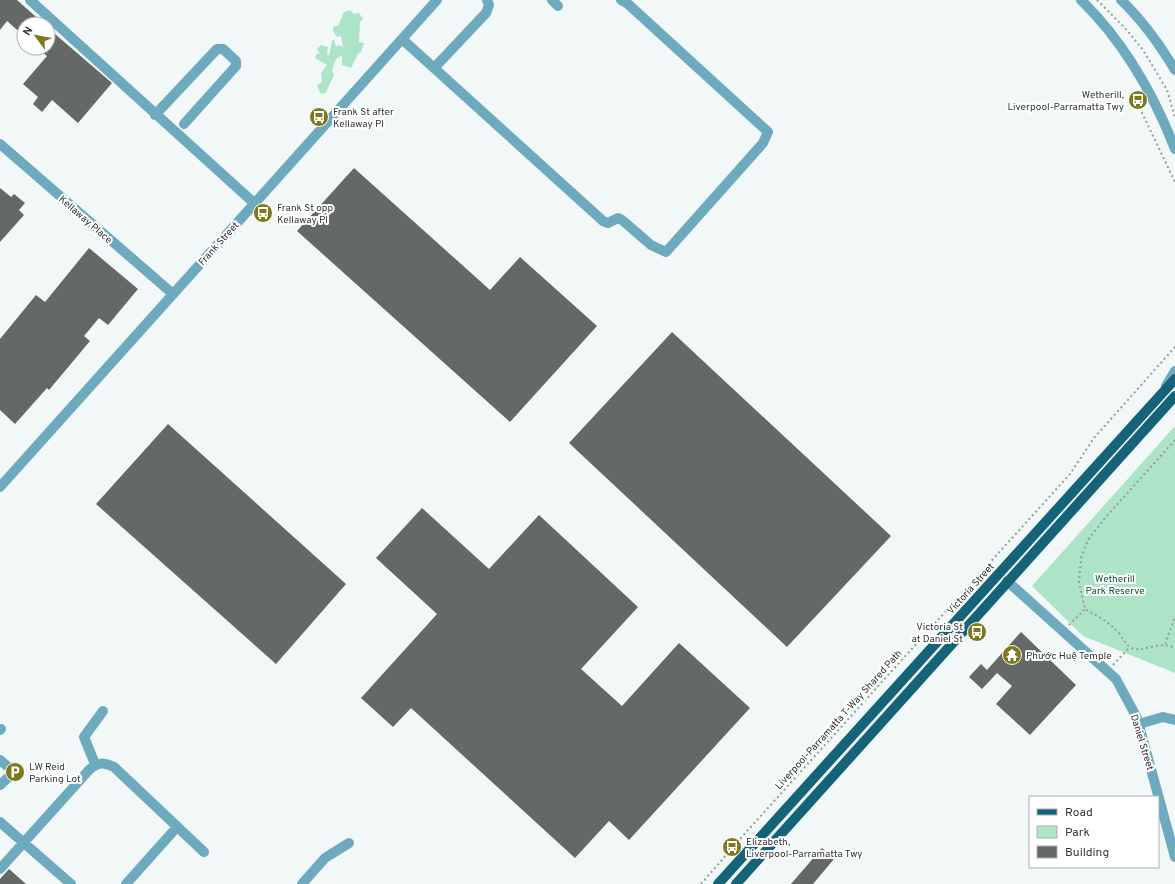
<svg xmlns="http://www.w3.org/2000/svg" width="1175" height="884" viewBox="0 0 1175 884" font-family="Overpass,sans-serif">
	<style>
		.green { fill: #ade4c8 }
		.building { fill: #646867 }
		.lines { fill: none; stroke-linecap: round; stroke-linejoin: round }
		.path { stroke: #999d9d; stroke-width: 2; stroke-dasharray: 2 3; stroke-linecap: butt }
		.minor { stroke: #6daabe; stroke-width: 10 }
		.major { stroke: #156378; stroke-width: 10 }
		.labels { text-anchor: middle; stroke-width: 4; stroke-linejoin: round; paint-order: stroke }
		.poi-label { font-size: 10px; fill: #343636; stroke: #fff; text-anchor: start }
		.street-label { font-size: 10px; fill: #343636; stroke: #fff }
		.park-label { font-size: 10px; fill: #114f37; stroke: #fff }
	</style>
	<rect width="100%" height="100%" fill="#f2f7f7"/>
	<path class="green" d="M350,10L354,14L359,13L363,19L360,22L359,42L364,43L361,52L358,54L351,68L342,65V55L336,59L332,70L334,75L325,94L320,93L317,85L322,82L321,73L327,65L315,58L317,53L320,54L317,49L321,45L328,47L327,55H329L332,41L334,39L336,46L339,45L343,47L341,36L337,37L333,31L334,26H338L344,12Z
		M1175,426V673L1083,636L1032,586Z"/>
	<path class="building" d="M0,0H17L44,24H24V36L7,21L0,30Z
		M48,28L112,83L78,123L52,100L42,112L33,104L38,97L23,84L47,56L37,48H48Z
		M354,168L490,290L520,257L597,326L510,422L297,231Z
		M0,188L11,197L14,194L25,203L19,210L24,215L0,242Z
		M89,248L138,289L108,325L99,318L84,336L90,341L49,390L47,388L15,424L0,410V339L36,295L45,302Z
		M672,332L891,536L787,647L569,443Z
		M168,424L346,584L276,664L96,504Z
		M422,508L489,569L539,515L638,607L581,669L622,706L679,643L750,708L629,840L609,821L575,858L411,708L393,727L361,698L437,614L376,558Z
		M1021,632L1076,685L1030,735L996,704L1012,686L997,673L982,689L969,677L981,664L987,670Z
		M822,848L834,859L813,884H791Z
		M9,869L26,884H0V879Z"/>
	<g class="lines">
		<path class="path" d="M1097,0L1125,28L1143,50L1167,90L1175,117
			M1133,94L1175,182
			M1175,440L1105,518L1088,540L1081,558L1079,583L1085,609C1096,615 1107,621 1116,630C1121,634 1124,643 1130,647C1141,655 1157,639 1175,648
			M1069,625L1085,609
			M1165,644L1175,617
			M1113,665L1130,647
			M701,884L748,830L1070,474L1094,438L1175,347"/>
		<path class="minor" d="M30,0L254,203
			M552,0L558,6
			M1081,0C1123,41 1154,95 1175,149
			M1121,0C1142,20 1160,45 1175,70
			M402,39L603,221L608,223L618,218L622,220L651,245L666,252L763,143L768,132L628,4L621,0
			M435,67L486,13L489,5L487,0
			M155,115L217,49H223L236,61V66L184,124
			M0,144L173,294
			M1166,386L1175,371
			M0,487L437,0
			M1007,581L1116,679L1137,718L1175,857
			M1139,724L1163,717L1175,720
			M0,730L1,729
			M0,760L14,772L0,785
			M95,764L84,737L103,711
			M0,822L71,884
			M0,869L89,770C98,762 103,762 114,767L204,852
			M126,884L177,827
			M302,884L325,858L349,843"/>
		<path class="major" d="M718,884L1175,379
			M736,884L1175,396"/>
	</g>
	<defs>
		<symbol id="bus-disc" viewBox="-11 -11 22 22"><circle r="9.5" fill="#7f781c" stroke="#fff"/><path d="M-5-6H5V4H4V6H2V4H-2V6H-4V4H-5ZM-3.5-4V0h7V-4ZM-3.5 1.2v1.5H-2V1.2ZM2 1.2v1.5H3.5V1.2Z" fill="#fff"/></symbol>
		<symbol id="temple-disc" viewBox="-11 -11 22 22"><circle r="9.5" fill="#7f781c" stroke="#fff"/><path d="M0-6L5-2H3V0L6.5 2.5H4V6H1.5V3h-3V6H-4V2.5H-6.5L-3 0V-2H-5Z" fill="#fff"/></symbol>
		<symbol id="parking-disc" viewBox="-11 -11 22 22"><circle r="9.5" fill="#7f781c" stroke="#fff"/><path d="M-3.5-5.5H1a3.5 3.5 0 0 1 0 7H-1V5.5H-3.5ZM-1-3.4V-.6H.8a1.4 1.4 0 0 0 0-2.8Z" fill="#fff"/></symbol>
	</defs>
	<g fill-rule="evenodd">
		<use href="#bus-disc" x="1127" y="89" width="22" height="22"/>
		<use href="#bus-disc" x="308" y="106" width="22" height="22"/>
		<use href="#bus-disc" x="252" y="202" width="22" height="22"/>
		<use href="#bus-disc" x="966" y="621" width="22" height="22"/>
		<use href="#temple-disc" x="1001" y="644" width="22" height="22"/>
		<use href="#parking-disc" x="4" y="761" width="22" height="22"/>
		<use href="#bus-disc" x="721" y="836" width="22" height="22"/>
	</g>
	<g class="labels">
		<g class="poi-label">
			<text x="1124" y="98" text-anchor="end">Wetherill,<tspan x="1124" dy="12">Liverpool-Parramatta Twy</tspan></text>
			<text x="333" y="115">Frank St after<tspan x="333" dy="12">Kellaway Pl</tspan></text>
			<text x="277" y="211">Frank St opp<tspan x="277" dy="12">Kellaway Pl</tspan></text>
			<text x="963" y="630" text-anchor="end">Victoria St<tspan x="963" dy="12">at Daniel St</tspan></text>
			<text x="1026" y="659">Phước Huệ Temple</text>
			<text x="29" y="770">LW Reid<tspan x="29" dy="12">Parking Lot</tspan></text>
			<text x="746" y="845">Elizabeth,<tspan x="746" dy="12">Liverpool-Parramatta Twy</tspan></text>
		</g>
		<g class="street-label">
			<text transform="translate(86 219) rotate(41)" y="4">Kellaway Place</text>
			<text transform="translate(218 243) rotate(-48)" y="4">Frank Street</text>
			<text transform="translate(970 588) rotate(-48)" y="4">Victoria Street</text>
			<text transform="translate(838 719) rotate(-48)" y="4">Liverpool-Parramatta T-Way Shared Path</text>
			<text transform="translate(1143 742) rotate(73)" y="4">Daniel Street</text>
		</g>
		<g class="park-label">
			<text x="1115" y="582">Wetherill<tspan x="1115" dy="12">Park Reserve</tspan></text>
		</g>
	</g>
	<rect x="1029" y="796" width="130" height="72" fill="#ffffff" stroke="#aeafaf"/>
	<rect x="1037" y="809" width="20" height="6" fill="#156378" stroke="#aeafaf"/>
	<text x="1065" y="816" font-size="12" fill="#343636">Road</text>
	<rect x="1037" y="826" width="20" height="12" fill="#ade4c8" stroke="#aeafaf"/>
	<text x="1065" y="836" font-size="12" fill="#343636">Park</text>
	<rect x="1037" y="846" width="20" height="12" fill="#646867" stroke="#aeafaf"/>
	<text x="1065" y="856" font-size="12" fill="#343636">Building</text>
	<g transform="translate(36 36) rotate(302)"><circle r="19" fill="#ffffff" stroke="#aeafaf"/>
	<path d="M0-3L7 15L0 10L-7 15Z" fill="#7f781c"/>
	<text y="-6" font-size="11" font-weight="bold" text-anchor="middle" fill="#343636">N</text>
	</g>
</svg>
